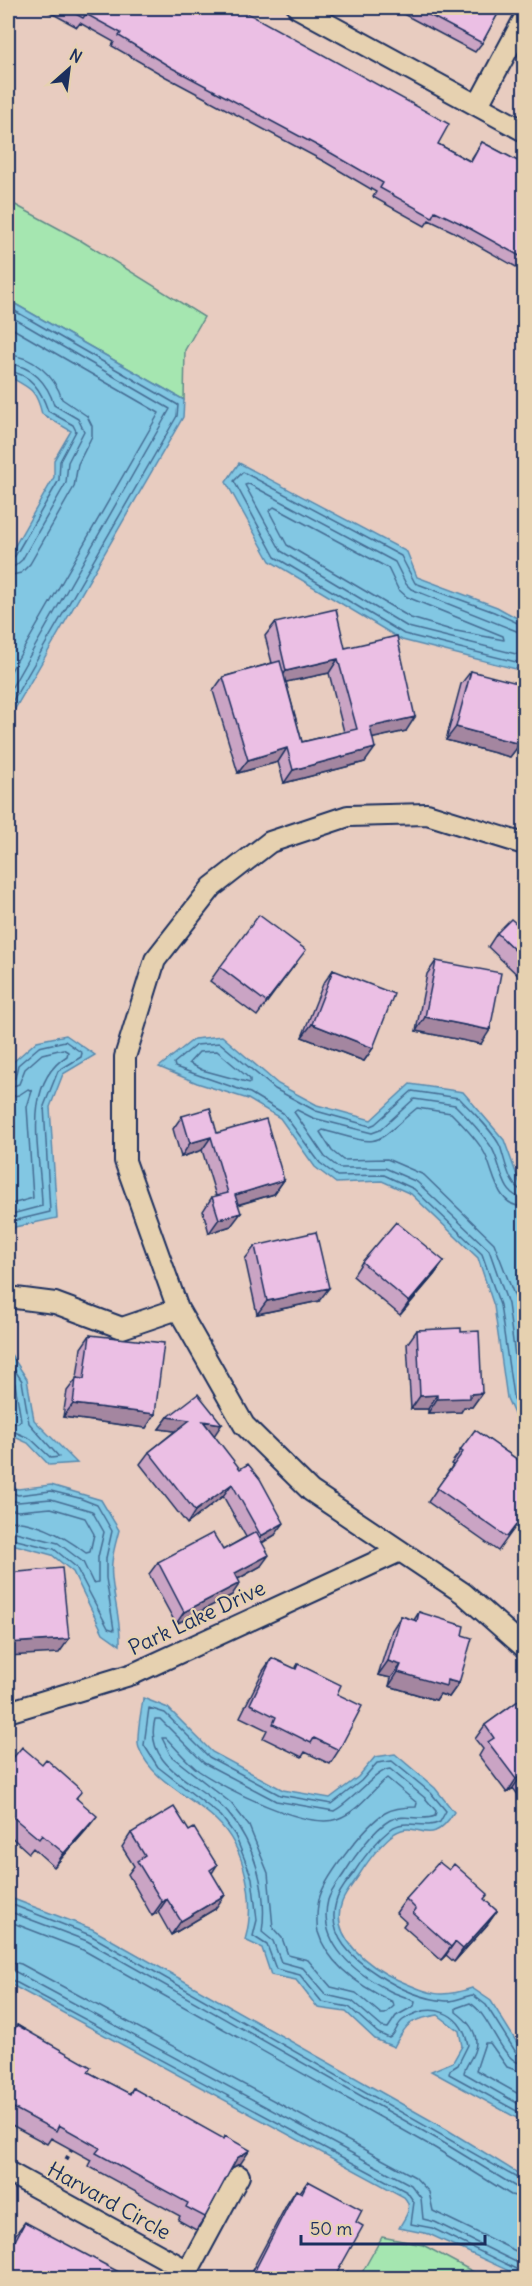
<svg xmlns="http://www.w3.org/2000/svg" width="532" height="2286" viewBox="0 0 532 2286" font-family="Delius,sans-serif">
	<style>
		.green { fill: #a5e6b0; stroke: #608a87; stroke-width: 1.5 }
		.water { fill: #82c7e3; stroke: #598aae; stroke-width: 1.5 }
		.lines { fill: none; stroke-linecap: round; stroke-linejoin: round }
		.shore { stroke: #446c93; stroke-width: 1.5 }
		.minor-casing { stroke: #1b2f5e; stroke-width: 24 }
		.path { stroke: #1b2f5e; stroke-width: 4; stroke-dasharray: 4.5 4.5; stroke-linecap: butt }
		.minor { stroke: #e6d1b0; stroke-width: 20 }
		.wall { fill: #caa4c4; stroke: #1b2f5e; stroke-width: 1.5; fill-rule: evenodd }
		.shaded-wall { fill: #a486a0; stroke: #1b2f5e; stroke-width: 1.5 }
		.building { fill: #ebbfe4; stroke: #1b2f5e; stroke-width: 1.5 }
		.labels { text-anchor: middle; stroke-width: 4.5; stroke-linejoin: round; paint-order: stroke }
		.street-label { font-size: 21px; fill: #1b2f5e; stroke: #e6d1b0 }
	</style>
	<rect width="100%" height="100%" fill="#e8ccc0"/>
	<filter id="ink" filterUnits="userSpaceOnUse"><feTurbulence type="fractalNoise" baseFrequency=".0167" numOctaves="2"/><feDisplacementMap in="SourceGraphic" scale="12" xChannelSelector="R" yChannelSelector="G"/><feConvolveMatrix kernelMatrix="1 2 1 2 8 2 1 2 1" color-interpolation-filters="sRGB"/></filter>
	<g filter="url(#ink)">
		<path class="green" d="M8,201L80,240L204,317L185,350L184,400L8,300Z
			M382,2237L423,2245L485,2278H359Z"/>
		<path class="water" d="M8,300L184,400L183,417L8,721V558L54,477V460L71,431L42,414C36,389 30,388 8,376Z
			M239,463L407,552L417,577L497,607L524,622V671L402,640L270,561L226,482Z
			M66,1035L95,1055L63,1074L50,1107L57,1218L15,1227L8,1238V1101L12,1063L37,1041Z
			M222,1036L278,1084L317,1105L371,1120L410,1084L463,1092L504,1140L519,1181L524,1187V1437L507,1398L494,1306L478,1258L411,1194L382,1181L336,1183L315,1167L280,1118L248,1099L197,1083L159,1067L194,1039Z
			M8,1350L27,1379L34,1420L77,1463L49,1465L28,1443L8,1434Z
			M8,1485L18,1489L51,1485L101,1500L119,1530C115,1546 110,1561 112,1578C114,1601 121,1621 120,1645L103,1633L73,1572L52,1555L8,1543Z
			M143,1698L168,1708L212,1752L283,1790L330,1798L358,1777L375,1757L395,1754L435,1788L454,1812C429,1852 419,1818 395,1833C382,1842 368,1861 359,1875C354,1883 346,1892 342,1902C328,1937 371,1968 398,1980C429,1994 440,1999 472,1988L491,2001L524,2054V2122L431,2071L453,2062L462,2046L459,2031L438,2015C411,2019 406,2023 394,2047L375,2039L346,2012L318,2008L296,1980L271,1975L262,1948L245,1940C256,1902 246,1848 216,1820C192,1796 152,1782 139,1748C135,1739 142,1709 143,1698Z
			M8,1897L92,1929L446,2129L524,2177V2278L429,2234L399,2228C405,2217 414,2208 404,2197L8,1983Z"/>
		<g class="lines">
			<path class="shore" d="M8,307L178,405L177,416L8,709
				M8,315L170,409L8,694
				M8,326L159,413L8,676
				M8,355C33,356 55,376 62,399L87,416L92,426V436L78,464L74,487L30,564L21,573L8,576
				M8,364C32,365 48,384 54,405L78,419L84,431L68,462L66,483L22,560L15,566L8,567
				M8,371C31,374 41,390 48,411L73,425L76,431L60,461L59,480L15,556L8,560
				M274,507L388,568L398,589L407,597L503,636L504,640L451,630L411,618L287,545L269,511Z
				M524,626L494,612L415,583L401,556L243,472L234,481L275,557L404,634L524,664
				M524,634L411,589L406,584L395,562L249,484L245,485L281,551L408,627L524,656
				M217,1051L250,1079V1083L202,1070L189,1063L199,1052Z
				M8,1080L15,1078L18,1065L39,1047L65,1041L82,1053L81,1057L58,1071L44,1106L50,1212L13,1221L8,1227
				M8,1088L19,1084L25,1069L42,1054L63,1049L68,1052L67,1056C19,1086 42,1159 42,1206L8,1215
				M8,1097L19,1095L28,1089L32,1091L27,1107L33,1198L8,1205
				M524,1191C509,1189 505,1159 500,1146C492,1130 472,1111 459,1098L412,1091L375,1124L370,1126L316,1111L275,1089L220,1043L196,1045L174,1063L175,1067L250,1093L283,1113L320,1163L337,1176L384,1175L414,1189L482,1254L500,1305L513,1396L524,1423
				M524,1198C500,1197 502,1161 490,1145C480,1131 467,1117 455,1105L414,1099L380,1130L372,1133L313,1118L297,1110L294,1112L325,1157L339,1168H385L417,1182L489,1250L508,1304L520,1394L524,1404
				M524,1207C496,1206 495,1174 485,1154C478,1140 462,1124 451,1113L417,1108C370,1147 384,1147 323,1130L320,1132L332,1151L343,1160L387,1159L424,1175L494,1243L516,1300L524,1359
				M8,1360L22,1381L29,1423L59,1457L51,1458L31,1439L8,1429
				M8,1374L15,1384L21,1420L18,1423L8,1421
				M8,1491L18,1495L51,1491L79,1498L97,1505L112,1531L106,1558V1578L114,1630L108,1628L76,1567L54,1549L8,1538
				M8,1499L18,1502L51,1499L92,1511L104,1532L98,1557V1582L93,1583L83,1562L58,1543L8,1530
				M8,1509L18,1511L51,1508L85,1518L94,1534L90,1552L86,1553C64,1536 37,1521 8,1521
				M155,1719H160L204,1763L276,1801L334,1811C352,1802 376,1770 390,1769L425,1798L436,1811L435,1816C422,1822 405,1813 390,1820C374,1829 354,1857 345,1872C340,1880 331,1890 328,1900C317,1943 355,1973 390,1991C398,1995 407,1997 415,2002L414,2006L396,2016L388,2028L382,2027L352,2001L326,1995L303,1968L281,1962L273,1941L262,1932C268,1892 255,1844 228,1813C201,1782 142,1769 155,1719Z
				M162,1738H166C177,1749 187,1762 199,1771C225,1789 307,1830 337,1819C358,1812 371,1791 387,1778L417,1803L416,1807C406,1807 393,1808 385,1813C366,1824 327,1875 320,1896C317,1905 316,1923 318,1932C328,1966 363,1988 393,2002L394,2006L385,2014H381L356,1993L331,1987L308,1960L288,1955L282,1938L273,1928L268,1873L249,1826L231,1803L171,1756Z
				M8,1903L90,1935L524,2182
				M8,1911L87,1941L439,2140L516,2187L524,2189
				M8,1921L83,1950L435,2148L511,2195L524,2198
				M8,1961L21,1964L415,2177L429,2192L433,2211L524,2255
				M8,1970L16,1972L411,2185L421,2198L423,2219L435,2222L524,2266
				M8,1978L407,2192L414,2202L411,2224L432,2228L518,2270L522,2278
				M524,2057L517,2054L486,2005L473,1995C464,1996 455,2002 446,2001C422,1999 398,1988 378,1975C353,1959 326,1936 336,1902C338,1892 347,1882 353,1874C363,1858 376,1841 391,1829C405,1818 425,1830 440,1822L446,1811L431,1793L392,1761L377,1763L361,1781L332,1804L280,1795L209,1757L165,1713L149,1708L144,1745L158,1767L221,1816L235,1835L252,1878L257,1920L253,1936L267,1945L276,1969L300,1975L322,2002L349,2007L378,2033L389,2038C396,2035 396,2025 403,2020C431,2001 461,2011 468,2045L458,2065L450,2070L449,2074L524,2115
				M524,2064C501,2063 491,2015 470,2003L456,2008V2012C468,2021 481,2035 474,2052C471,2060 465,2066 464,2073L524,2107
				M524,2073L507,2067L490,2043H485L476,2070L524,2097"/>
			<defs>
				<path id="minor" d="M298,8L524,131
					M478,105L524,19
					M524,844L427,814L348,816L270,842L212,887L155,960L125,1057V1161L178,1309L244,1425L311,1491L463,1593L524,1647
					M8,1297L55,1303L122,1328L178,1309
					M8,1712L133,1674L400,1551
					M8,2172L188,2271
					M184,2278L239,2176"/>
			</defs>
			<use href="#minor" class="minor-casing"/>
			<path class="path" d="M66,2160L74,2145"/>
			<use href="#minor" class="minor"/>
		</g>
		<path class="wall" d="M42,8H238L438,144L470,161L482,142L525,165V272L454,232L429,220L425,226L373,197L376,192L325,162L166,77L112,46L114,42L80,23L77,27Z
			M392,8H501L482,43L475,52Z
			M275,623L345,648L406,731L373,738L365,762L284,783L278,762L238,773L213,691L223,677L272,663L265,636ZM329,673L344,732L302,742L286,682Z
			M471,671L520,744L510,757L446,740L461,684Z
			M525,919V982L488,947L497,933L518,925Z
			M436,961L481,1044L416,1031L427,974Z
			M296,963L257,1016L210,981L220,967Z
			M333,970L373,1048L364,1061L302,1037L323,984Z
			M182,1116L217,1133L284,1180L274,1194L238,1205L231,1226L209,1233L203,1211L212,1197L216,1196L202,1150L181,1157L173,1129Z
			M255,1246L319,1301L257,1314L245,1259Z
			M444,1261L434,1275L400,1315L353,1276L362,1262Z
			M417,1330L461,1332L482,1393L472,1407H464L461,1412L428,1413V1409H411L407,1344Z
			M90,1335L155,1414L146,1428L63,1417L67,1391L77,1378L81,1348Z
			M168,1417L214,1436L275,1535L262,1543L261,1566L238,1579L232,1595L176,1624L149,1574L158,1562L223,1550L246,1537L223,1496L187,1524L140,1464L149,1452L175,1431L159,1429Z
			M475,1430L525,1465V1522L524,1523L521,1519L498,1551L428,1502L453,1465L451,1464Z
			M419,1612L462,1635L459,1683L449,1697L440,1694L436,1700L389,1686L391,1678L378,1675L392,1630L401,1616L414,1620Z
			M272,1658L295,1669L298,1664L337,1694L339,1750L330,1764L305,1752L302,1757L263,1738L267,1730L240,1717L263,1671Z
			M525,1696V1798L522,1800L513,1788L507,1793L479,1756L483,1749L475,1739L485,1725Z
			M8,1764L77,1798L87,1829L54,1867L33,1848L29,1853L8,1834Z
			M189,1831L217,1865L212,1873L215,1909L171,1935L158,1912L152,1916L128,1874L134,1866L122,1847L131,1833Z
			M406,1899L484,1900L497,1911L487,1925L454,1962L446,1955L441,1960L403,1926L406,1922L396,1913Z
			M17,2025L88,2072L129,2094L133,2088L241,2163L231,2168L205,2217L196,2230L178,2220L180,2216L88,2166L91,2160L51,2138L47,2144L8,2123V2028L13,2031Z
			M308,2181L356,2222L334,2278H248L287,2204L296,2190L300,2192Z
			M25,2222L8,2278V2250L15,2235Z"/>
		<path class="shaded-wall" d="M338,659L329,673L277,684L286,671Z
			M415,717L406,731L361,741L370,727Z
			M456,727L520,744L510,757L446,740Z
			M287,748L278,762L238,773L248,760Z
			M375,748L365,762L284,783L293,770Z
			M425,1017L490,1030L481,1044L416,1031Z
			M312,1024L373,1048L364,1061L302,1037Z
			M211,1137L202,1150L181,1157L190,1143Z
			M284,1180L274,1194L226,1208L235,1195Z
			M241,1213L231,1226L209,1233L219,1219Z
			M444,1261L434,1275L400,1315L409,1302Z
			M329,1288L319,1301L257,1314L267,1301Z
			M482,1393L472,1407H464L461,1412L428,1413L437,1399L470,1394Z
			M437,1395L428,1409H411L420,1396Z
			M73,1404L155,1414L146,1428L63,1417Z
			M168,1417L190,1420L182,1432L159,1429Z
			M203,1421L222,1424L214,1436Z
			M232,1484L223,1496L187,1524L195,1511Z
			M284,1523L275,1535L252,1548L261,1536Z
			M269,1555L261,1566L227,1585L235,1573Z
			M240,1583L232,1595L176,1624L184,1612Z
			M69,1639L59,1653L8,1656V1643Z
			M388,1661L401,1665L391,1678L378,1675Z
			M398,1672L447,1680L459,1683L449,1697L440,1694L436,1700L389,1686Z
			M522,1775L513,1788L507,1793L516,1779Z
			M97,1816L87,1829L54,1867L64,1853Z
			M225,1895L215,1909L171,1935L181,1921Z
			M167,1899L158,1912L152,1916L162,1902Z
			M497,1911L487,1925L454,1962L463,1949Z
			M455,1942L446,1955L441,1960L451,1947Z
			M250,2150L241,2163L228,2170L237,2158Z"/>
		<path class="building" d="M65,8H238L449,124L438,144L471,162L482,142L525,165V259L460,223L435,211L432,217L380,188L383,183L331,153L172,68L119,36L121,33L86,14L83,18Z
			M416,8H501L482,43Z
			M336,609L345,648L397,636L415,717L370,727L375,748L293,770L287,748L248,760L223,677L280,661L302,742L357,729L338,659L286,671L275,623Z
			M471,671L525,685V725L520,744L456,727Z
			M8,913L14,916L8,929Z
			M259,915L306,950L266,1002L220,967Z
			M511,919L518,925L525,919V960L497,933Z
			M436,961L501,973L490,1030L425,1017Z
			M333,970L394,994L373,1048L312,1024Z
			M210,1108L217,1133L266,1119L284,1180L235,1195L241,1213L219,1219L212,1197L228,1193L211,1137L190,1143L182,1116Z
			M396,1222L444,1261L409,1302L362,1262Z
			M316,1232L329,1288L267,1301L255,1246Z
			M461,1328V1332L479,1331L482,1393L470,1394V1398L437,1399V1395L420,1396L417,1330Z
			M90,1335L164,1343L155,1414L73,1404L76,1378L84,1379Z
			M198,1394L222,1424L203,1421L240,1469L248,1464L260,1479L284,1523L261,1536L232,1484L195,1511L149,1452L190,1420L168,1417Z
			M475,1430L525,1465V1513L507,1537L437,1488L463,1452L460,1450Z
			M256,1532L269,1555L235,1573L240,1583L184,1612L158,1562L213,1533L223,1550Z
			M62,1568L69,1639L8,1643V1573Z
			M419,1612L464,1626L462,1635L472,1638L459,1683L447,1680L446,1686L398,1672L401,1665L388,1661L401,1616L417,1621Z
			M272,1658L296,1669L298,1664L341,1685L337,1694L362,1706L339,1750L314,1738L311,1743L273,1724L276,1717L250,1704Z
			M525,1696V1778L522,1775L516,1779L488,1742L494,1738L485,1725Z
			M22,1747L42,1764L46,1759L82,1791L76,1798L97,1816L64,1853L42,1835L39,1839L8,1813V1809L11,1805L8,1802V1764Z
			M174,1807L189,1831L194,1828L217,1865L210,1870L225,1895L181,1921L167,1899L162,1902L137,1861L145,1856L131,1833Z
			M439,1862L449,1870L454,1864L488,1894L484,1899L497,1911L463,1949L455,1942L451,1947L413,1913L416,1909L406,1899Z
			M17,2025L91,2067L88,2072L130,2094L133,2088L224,2139L225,2136L250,2150L237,2158L205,2217L186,2207L188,2203L96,2153L100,2148L59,2125L56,2131L8,2105V2028L13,2032Z
			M308,2181L362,2210L356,2222L363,2226L334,2278H251L296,2190L302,2193Z
			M25,2222L130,2278H8V2254Z"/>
	</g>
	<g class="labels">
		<g class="street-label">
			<text transform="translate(197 1618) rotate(-25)" y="7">Park Lake Drive</text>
			<text transform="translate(109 2201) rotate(29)" y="7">Harvard Circle</text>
		</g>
	</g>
	<rect width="532" height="2286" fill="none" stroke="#e6d1b0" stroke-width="30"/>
	<rect x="15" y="15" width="502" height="2256" fill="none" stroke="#1b2f5e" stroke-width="2" filter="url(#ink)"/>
	<g transform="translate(69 69) rotate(28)" stroke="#e6d1b0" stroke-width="4.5" paint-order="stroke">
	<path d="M0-4.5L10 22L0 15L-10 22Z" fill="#1b2f5e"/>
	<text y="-9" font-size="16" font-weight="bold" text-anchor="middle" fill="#1b2f5e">N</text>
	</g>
	<path d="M301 2235v9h184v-9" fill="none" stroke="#1b2f5e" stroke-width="3"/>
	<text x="310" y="2235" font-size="18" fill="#1b2f5e" stroke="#e6d1b0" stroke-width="4.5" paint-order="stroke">50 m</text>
</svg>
